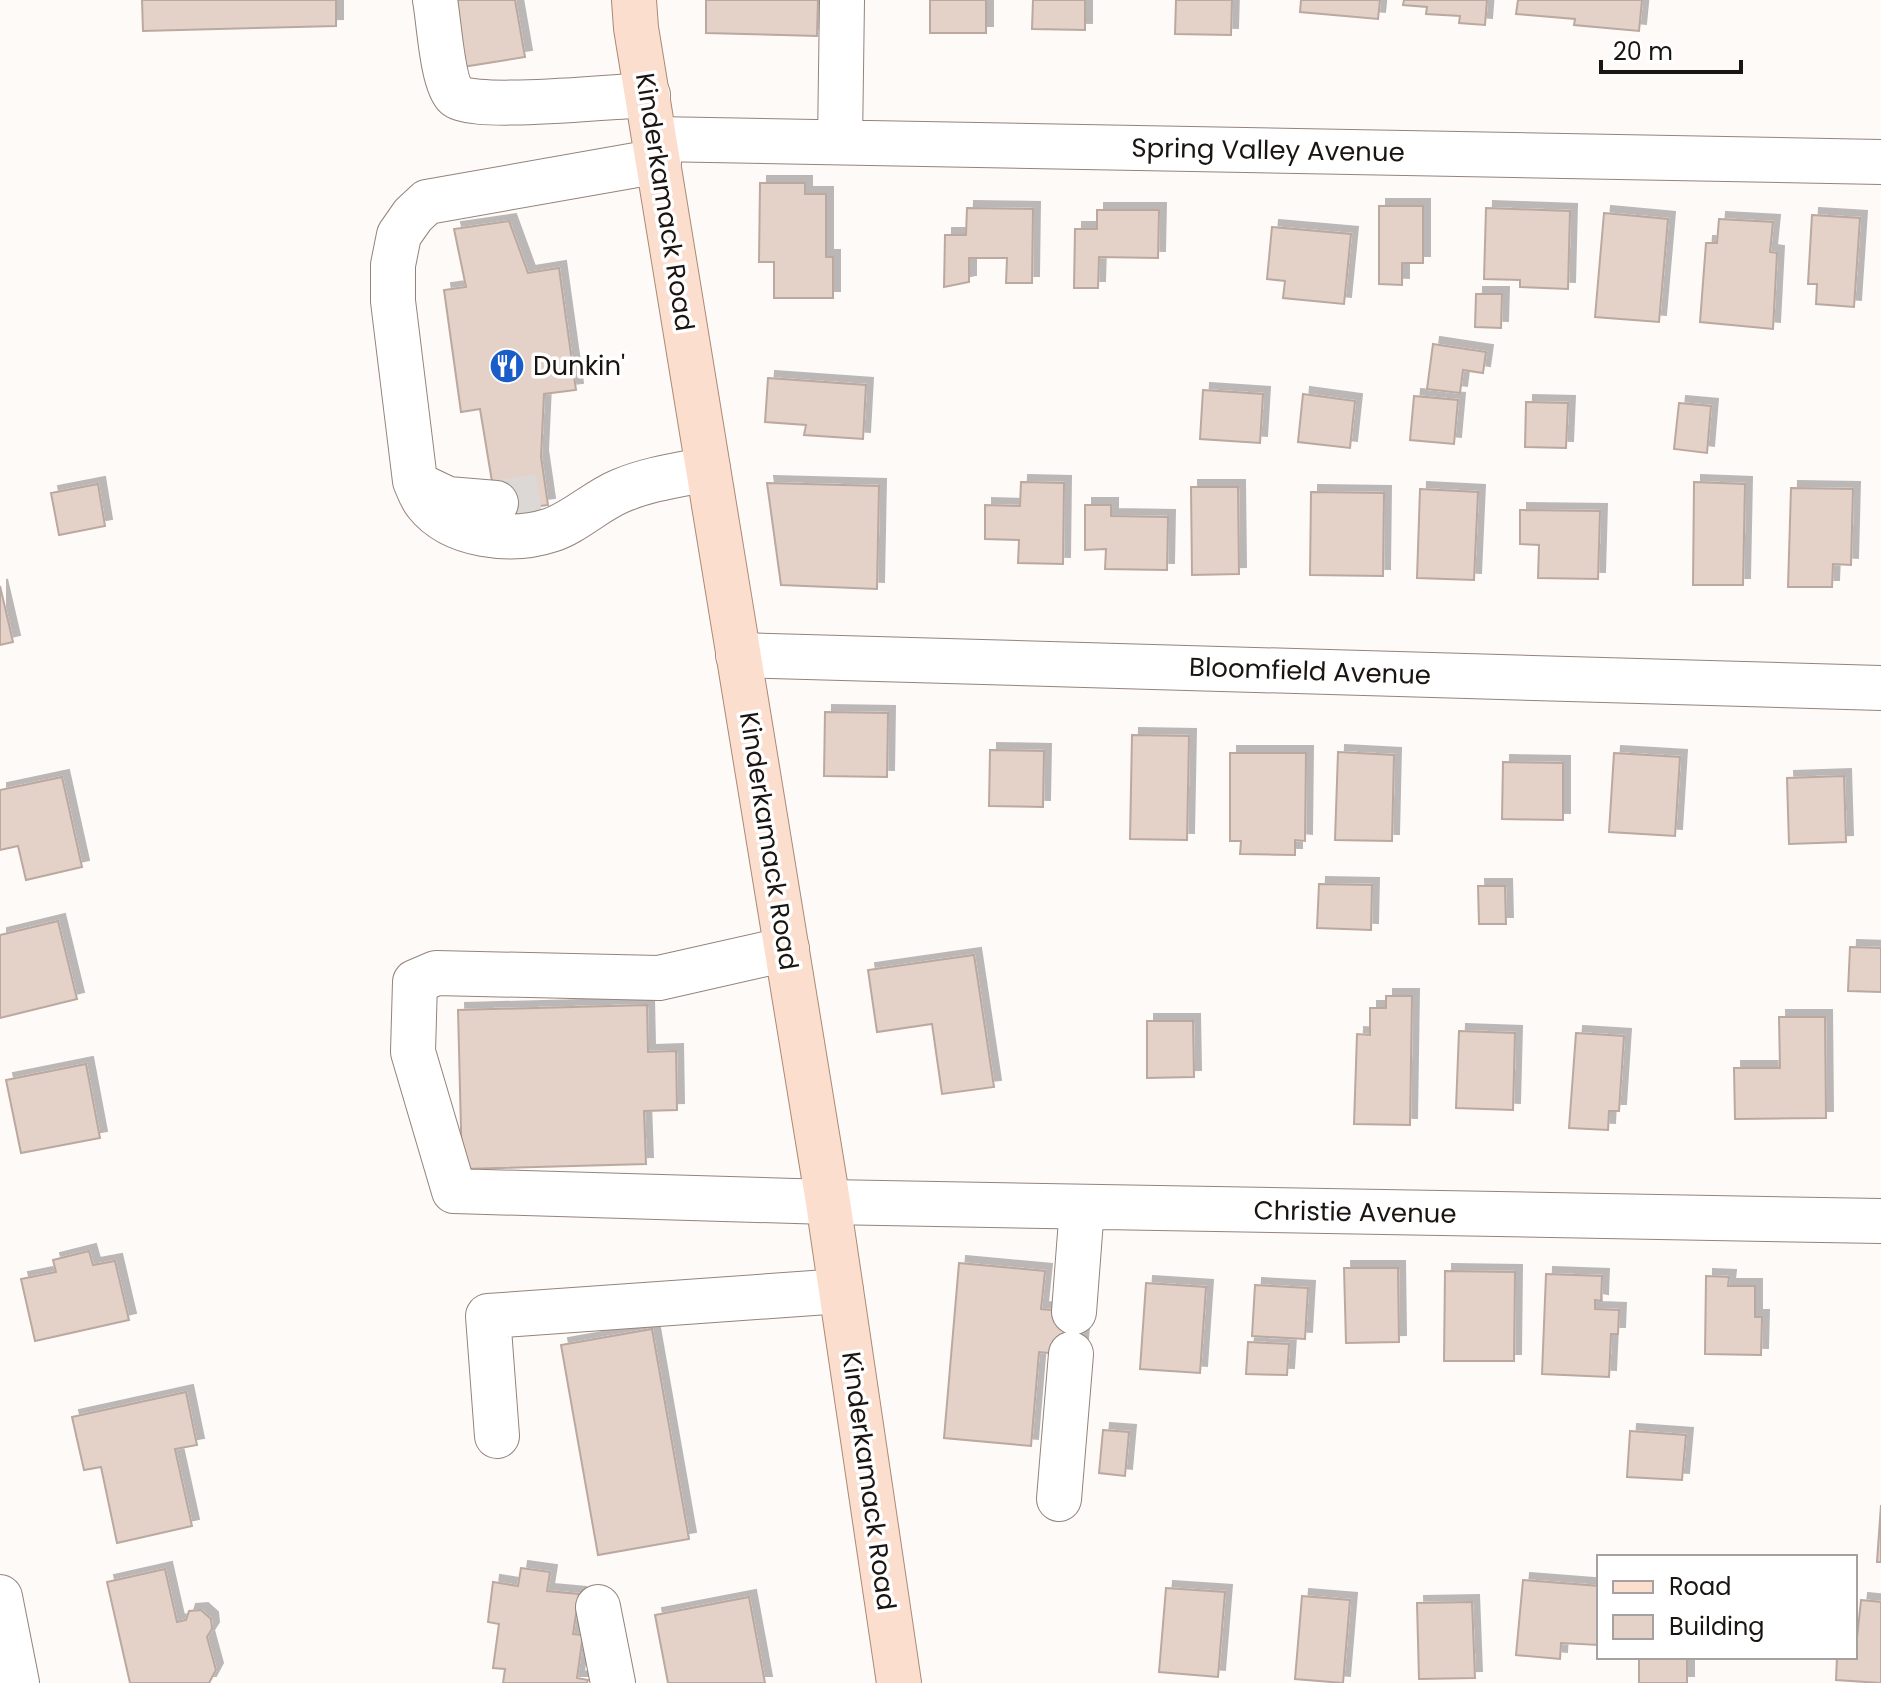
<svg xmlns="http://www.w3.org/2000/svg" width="1881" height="1683" viewBox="0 0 1881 1683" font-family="Poppins,sans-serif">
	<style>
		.building { fill: #e4d1c7; stroke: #bba9a0; stroke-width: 2; filter: url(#shadow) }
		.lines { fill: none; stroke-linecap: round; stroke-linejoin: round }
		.minor-tunnel { stroke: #dcd8d5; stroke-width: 44; stroke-dasharray: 44 22; stroke-linecap: butt }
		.minor-casing { stroke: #94837a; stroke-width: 46 }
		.major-casing { stroke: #ab8976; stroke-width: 46 }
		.minor { stroke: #fff; stroke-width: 44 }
		.major { stroke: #fbdece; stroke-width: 44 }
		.labels { text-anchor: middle; stroke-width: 7; stroke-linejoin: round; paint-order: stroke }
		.street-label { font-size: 26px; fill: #1b1511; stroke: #fff }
		.poi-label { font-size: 26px; fill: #1b1511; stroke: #fff; text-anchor: start }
	</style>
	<defs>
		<filter id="shadow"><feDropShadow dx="7" dy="-7" stdDeviation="0" flood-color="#0004"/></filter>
	</defs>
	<rect width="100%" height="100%" fill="#fefaf8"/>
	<path class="building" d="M142,0H336V26L143,31Z
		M445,0H515L525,57L456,68Z
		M706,0H818L817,36L706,33Z
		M930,0H986V33H930Z
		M1033,0H1085V30L1032,29Z
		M1176,0H1232L1231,35L1175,34Z
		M1301,0H1380L1378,19L1300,12Z
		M1404,0H1487L1485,25L1459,23L1460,16L1426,14L1427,7L1403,5Z
		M1518,0H1642L1639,31L1574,25L1575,19L1516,14Z
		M760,183H805V194H826V257H833V298H774V262H759Z
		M1379,206H1423V263H1402V285L1379,284Z
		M967,208L1033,209L1032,283H1006L1007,258H969V282L944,287L945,235H966Z
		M1486,208L1570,211L1568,289L1520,287V280L1484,279Z
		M1097,210H1159L1158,258L1099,257L1098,288H1074L1075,229H1097Z
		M1604,213L1668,219L1659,322L1595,317Z
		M1812,215L1860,218L1854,307L1816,304L1817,284H1808Z
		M1719,219L1773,222L1770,252L1777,253L1773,329L1700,322L1706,243H1717Z
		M509,221L528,273L559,268L576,390L544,394L541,457L548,505L497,512L480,409L461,412L444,290L466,287L454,229Z
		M1272,227L1351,234L1344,304L1283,298L1285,281L1267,279Z
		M1476,294H1502L1501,328L1475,327Z
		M1433,344L1486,352L1483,373L1463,370L1460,393L1427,389Z
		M768,378L866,385L863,439L804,435L806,425L765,422Z
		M1203,390L1263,394L1260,443L1200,439Z
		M1303,394L1355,401L1350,448L1298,442Z
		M1414,396L1458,400L1454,444L1410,440Z
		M1526,402L1568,403L1566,448L1525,447Z
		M1679,403L1711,406L1707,453L1674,449Z
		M1021,482L1064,483L1063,564L1018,563L1019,540L985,539V505L1020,506Z
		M1694,482L1745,484L1743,585H1693Z
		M767,483L879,486L877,589L781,585Z
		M98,484L105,526L59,535L51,493Z
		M1191,487H1238L1239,574L1192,575Z
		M1791,488L1853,489L1851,565L1833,564L1832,587H1788Z
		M1420,489L1478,492L1474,580L1417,578Z
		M1311,492L1384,493L1383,576L1310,575Z
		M1085,505H1111V516L1168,517L1167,570L1105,569L1106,549L1085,550Z
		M1520,510L1600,511L1598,579L1538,578L1539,545L1520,544Z
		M0,586L13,642L0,645Z
		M825,712L888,713L887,777L824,776Z
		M1132,735L1189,736L1187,840L1130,839Z
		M990,750L1044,751L1043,807L989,806Z
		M1338,752L1394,755L1392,841L1335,840Z
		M1230,753H1306L1305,841L1295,840V855L1240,854L1241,841H1230Z
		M1614,753L1680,757L1675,836L1609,832Z
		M1503,762L1563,763V820L1502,819Z
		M1844,776L1846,842L1789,844L1787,778Z
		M62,777L82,867L26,880L18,846L0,850V790Z
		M1319,884L1372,885L1371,930L1317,928Z
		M1478,886H1505L1506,924H1479Z
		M58,921L77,999L0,1018V935Z
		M1850,947L1881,948V992L1848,991Z
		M974,955L994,1087L942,1094L932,1024L877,1032L868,970Z
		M1386,996H1412L1410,1125L1354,1124L1357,1034L1370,1035V1008H1386Z
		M647,1005L648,1052L676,1051L677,1110L644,1111L646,1164L462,1169L458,1010Z
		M1779,1017H1825L1826,1118L1735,1119L1734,1068H1780Z
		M1147,1021H1193L1194,1077L1147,1078Z
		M1459,1031L1515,1033L1513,1110L1456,1108Z
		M1576,1033L1624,1036L1619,1111H1609L1608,1130L1569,1128Z
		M86,1064L100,1138L21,1153L6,1080Z
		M89,1251L93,1265L115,1261L129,1320L35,1341L21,1279L56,1272L53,1260Z
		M959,1263L1045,1271L1041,1309L1084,1313L1080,1356L1039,1352L1031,1446L944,1438Z
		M1344,1268H1398L1399,1342L1346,1343Z
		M1445,1271L1515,1272L1514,1361H1444Z
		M1546,1274L1602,1276L1601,1301L1595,1300V1309L1619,1310L1618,1334H1611L1609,1377L1542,1374Z
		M1706,1276L1729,1277L1728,1286H1755V1317H1762L1761,1355L1705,1354Z
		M1146,1283L1206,1287L1200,1373L1140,1369Z
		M1255,1285L1308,1288L1305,1339L1252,1336Z
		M652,1329L689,1539L598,1555L561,1345Z
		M1248,1342L1289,1344L1287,1375L1246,1374Z
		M186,1392L197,1445L175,1449L192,1526L117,1543L101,1467L84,1470L72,1417Z
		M1103,1430L1129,1432L1125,1476L1099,1473Z
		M1630,1431L1686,1435L1682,1480L1627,1477Z
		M1881,1505V1562H1877Z
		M521,1568L550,1572L547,1591L579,1594L573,1634L583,1635L577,1678L588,1680L587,1683H503L505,1669L493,1668L499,1624L488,1622L493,1582L518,1586Z
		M165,1569L177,1622L186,1620L189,1611L201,1610L211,1619L212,1629L207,1637L216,1670L209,1683H130L107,1582Z
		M1523,1580L1599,1586V1645L1561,1643L1560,1659L1516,1655Z
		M1166,1588L1225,1592L1218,1677L1159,1672Z
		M1302,1596L1350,1600L1343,1683L1295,1679Z
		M749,1597L765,1683H668L655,1615Z
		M1861,1600L1881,1602V1683L1836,1680L1837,1657H1855Z
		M1472,1602L1475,1678L1419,1679L1417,1603Z
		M1639,1657H1687V1683H1639Z"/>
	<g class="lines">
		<path class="minor-tunnel" d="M496,503L547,495"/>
		<defs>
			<path id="minor" d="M435,0C439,21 442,83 456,96C472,111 618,96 648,95
				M655,139L1881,162
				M840,142L842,0
				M659,161L427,202L413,215L399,235L393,265V301L415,481C418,488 421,497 426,503C453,537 512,543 551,530C575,522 596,501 620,491C648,479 678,475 708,469
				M427,489L448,499L496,503
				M738,655L1881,688
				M787,949L659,978L436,973L415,982L413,1052L454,1191L828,1202L1881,1221
				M1074,1312L1082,1207
				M497,1436L488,1316L841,1291
				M1059,1499L1071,1354
				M0,1597L17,1683
				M598,1607L613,1683"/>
			<path id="major" d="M634,0L636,28L828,1202L899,1683"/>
		</defs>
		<use href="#minor" class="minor-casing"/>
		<use href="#major" class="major-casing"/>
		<use href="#minor" class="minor"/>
		<use href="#major" class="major"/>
	</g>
	<defs>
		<symbol id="restaurant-disc" viewBox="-11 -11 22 22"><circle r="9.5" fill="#195dc8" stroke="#fff"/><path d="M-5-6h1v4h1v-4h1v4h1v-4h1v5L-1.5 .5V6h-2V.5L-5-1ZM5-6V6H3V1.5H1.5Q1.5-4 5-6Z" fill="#fff"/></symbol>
	</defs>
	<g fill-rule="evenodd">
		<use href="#restaurant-disc" x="487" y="346" width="40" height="40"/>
	</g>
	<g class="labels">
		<g class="street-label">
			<text transform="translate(1268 150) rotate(1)" y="9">Spring Valley Avenue</text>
			<text transform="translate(665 202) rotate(81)" y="9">Kinderkamack Road</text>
			<text transform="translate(1310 671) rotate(2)" y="9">Bloomfield Avenue</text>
			<text transform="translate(769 841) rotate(81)" y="9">Kinderkamack Road</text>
			<text transform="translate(1355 1212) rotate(1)" y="9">Christie Avenue</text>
			<text transform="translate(869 1481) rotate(82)" y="9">Kinderkamack Road</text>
		</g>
		<g class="poi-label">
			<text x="533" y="375">Dunkin'</text>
		</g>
	</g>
	<rect x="1597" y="1555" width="260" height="104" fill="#ffffff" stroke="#a4a1a0" stroke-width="2"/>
	<rect x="1613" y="1581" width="40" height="12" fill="#fbdece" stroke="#a4a1a0" stroke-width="2"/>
	<text x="1669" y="1595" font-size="24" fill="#1b1511">Road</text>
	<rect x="1613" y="1615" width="40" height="24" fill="#e4d1c7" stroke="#a4a1a0" stroke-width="2"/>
	<text x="1669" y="1635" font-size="24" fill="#1b1511">Building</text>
	<path d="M1601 60v12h140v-12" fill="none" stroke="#1b1511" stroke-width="4"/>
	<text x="1613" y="60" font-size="24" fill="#1b1511" stroke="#ffffff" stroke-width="6" paint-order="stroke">20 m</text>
</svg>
